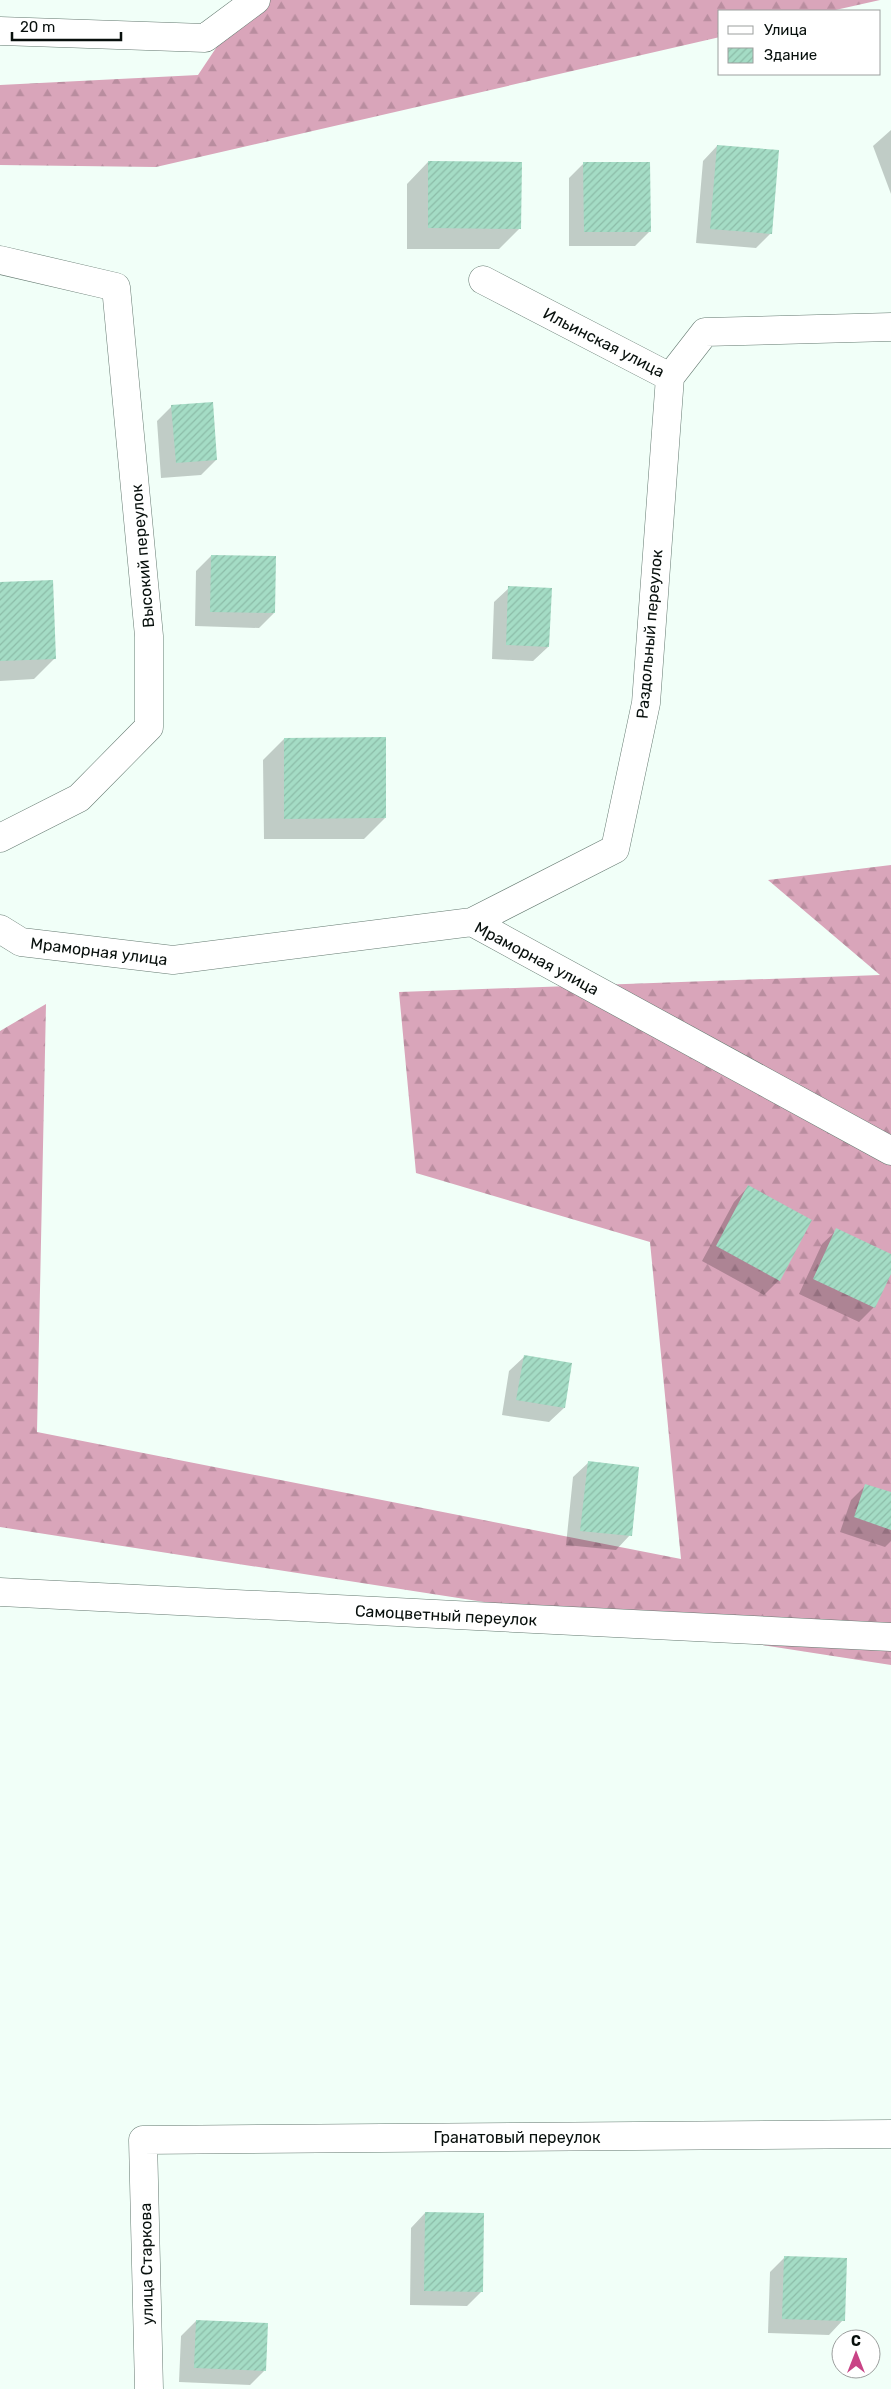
<svg xmlns="http://www.w3.org/2000/svg" width="891" height="2389" viewBox="0 0 891 2389" font-family="Rubik,sans-serif">
	<style>
		.forest { fill: url(#forest-firs) }
		.shadow { fill: #0003 }
		.building { fill: url(#building-hatch) }
		.lines { fill: none; stroke-linecap: round; stroke-linejoin: round }
		.minor-casing { stroke: #657a71; stroke-width: 29 }
		.minor { stroke: #fff; stroke-width: 28 }
		.labels { text-anchor: middle; stroke-width: 4; stroke-linejoin: round; paint-order: stroke }
		.street-label { font-size: 16px; fill: #08100d; stroke: #fff }
	</style>
	<defs>
		<pattern id="forest-firs" width="22" height="20" patternUnits="userSpaceOnUse" patternTransform="scale(1.25)"><rect width="22" height="20" fill="#d9a5ba"/><path d="M5 1l3.5 6h-7zM16 11l3.5 6h-7z" fill="#b98d9f"/></pattern>
		<pattern id="building-hatch" width="6" height="6" patternUnits="userSpaceOnUse" patternTransform="scale(1.25)"><rect width="6" height="6" fill="#a4dcc5"/><path d="M-1 1l2-2M0 6l6-6M5 7l2-2" fill="none" stroke="#8cbca8"/></pattern>
	</defs>
	<rect width="100%" height="100%" fill="#f1fff8"/>
	<path class="forest" d="M248,0H880L831,11H720V37L156,167L0,165V85L198,75Z
		M891,865V1665L0,1527V1031L46,1004L37,1432L681,1559L650,1242L416,1173L399,992L880,975L768,880Z"/>
	<path class="shadow" d="M891,130V194L873,146Z
		M717,146L771,233L756,248L696,243L703,161Z
		M428,162L520,228L499,249H407V184Z
		M584,163L650,231L635,246H569V178Z
		M172,406L216,460L201,475L161,478L157,421Z
		M211,556L274,613L259,628L195,626L196,571Z
		M0,583L55,658L34,679L0,681Z
		M509,588L548,647L533,661L492,659L494,602Z
		M284,739L385,818L364,839H264L263,760Z
		M748,1187L779,1280L764,1295L702,1261L734,1202Z
		M837,1230L891,1256V1271L874,1307L859,1322L799,1294L822,1244Z
		M524,1357L564,1408L549,1422L502,1415L509,1371Z
		M588,1463L630,1535L616,1550L566,1545L573,1477Z
		M866,1485L891,1493V1541L885,1547L840,1532L851,1500Z
		M425,2213L482,2291L467,2306L410,2305L411,2228Z
		M785,2257L843,2320L829,2335L768,2333L770,2272Z
		M196,2321L265,2370L250,2385L179,2382L181,2336Z"/>
	<path class="building" d="M717,145L779,150L772,234L710,229Z
		M428,161L522,162L521,229L428,228Z
		M583,162H650L651,232H584Z
		M213,402L217,460L176,463L171,405Z
		M211,555L276,556L275,613L210,612Z
		M53,580L56,659L0,661V582Z
		M508,586L552,588L549,647L506,645Z
		M386,737V818L284,819V738Z
		M748,1185L812,1220L780,1281L716,1246Z
		M836,1228L891,1254V1274L875,1308L813,1279Z
		M524,1355L572,1363L565,1408L516,1400Z
		M588,1461L639,1467L632,1536L580,1531Z
		M865,1484L891,1492V1530L854,1517Z
		M425,2212L484,2213L483,2292L424,2291Z
		M784,2256L847,2258L845,2321L782,2319Z
		M196,2320L268,2323L266,2371L194,2368Z"/>
	<g class="lines">
		<defs>
			<path id="minor" d="M0,31L205,38L256,0
				M0,260L116,287L149,636V727L79,798L0,838
				M483,280L670,377L705,332L891,327
				M472,922L615,849L646,703L670,377
				M0,929L21,942L173,960L472,922L891,1151
				M0,1592L891,1637
				M149,2389L143,2140L891,2134"/>
		</defs>
		<use href="#minor" class="minor-casing"/>
		<use href="#minor" class="minor"/>
	</g>
	<g class="labels">
		<g class="street-label">
			<text transform="translate(604 342) rotate(27)" y="6">Ильинская улица</text>
			<text transform="translate(142 556) rotate(-95)" y="6">Высокий переулок</text>
			<text transform="translate(649 634) rotate(-85)" y="6">Раздольный переулок</text>
			<text transform="translate(99 951) rotate(7)" y="6">Мраморная улица</text>
			<text transform="translate(537 958) rotate(28)" y="6">Мраморная улица</text>
			<text transform="translate(446 1615) rotate(3)" y="6">Самоцветный переулок</text>
			<text x="517" y="2143">Гранатовый переулок</text>
			<text transform="translate(146 2264) rotate(-91)" y="6">улица Старкова</text>
		</g>
	</g>
	<rect x="718" y="10" width="162" height="65" fill="#ffffff" stroke="#9c9f9e"/>
	<rect x="728" y="26" width="25" height="8" fill="#ffffff" stroke="#9c9f9e"/>
	<text x="764" y="35" font-size="15" fill="#08100d">Улица</text>
	<rect x="728" y="48" width="25" height="15" fill="url(#building-hatch)" stroke="#9c9f9e"/>
	<text x="764" y="60" font-size="15" fill="#08100d">Здание</text>
	<g transform="translate(856 2354)"><circle r="24" fill="#ffffff" stroke="#9c9f9e"/>
	<path d="M0-4L9 19L0 12L-9 19Z" fill="#c94486"/>
	<text y="-8" font-size="14" font-weight="bold" text-anchor="middle" fill="#08100d">С</text>
	</g>
	<path d="M12 32v8h109v-8" fill="none" stroke="#08100d" stroke-width="2.5"/>
	<text x="20" y="32" font-size="15" fill="#08100d" stroke="#ffffff" stroke-width="4" paint-order="stroke">20 m</text>
</svg>
